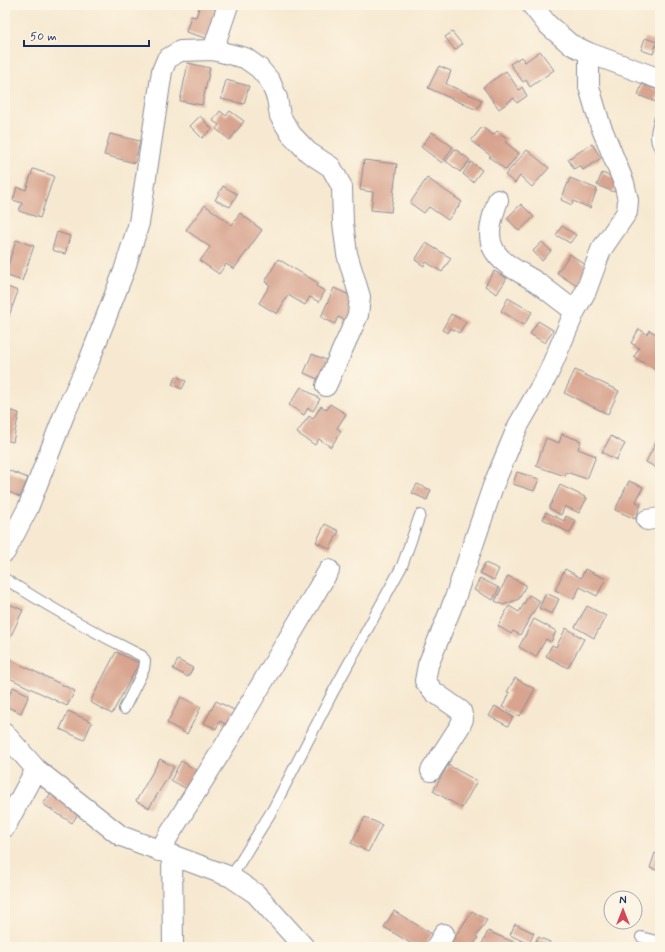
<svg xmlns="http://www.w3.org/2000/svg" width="665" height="952" viewBox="0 0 665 952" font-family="Mynerve,sans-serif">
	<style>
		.building { fill: #d8a48f }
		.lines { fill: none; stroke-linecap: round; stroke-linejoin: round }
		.lane-casing { stroke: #898c98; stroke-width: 12 }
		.street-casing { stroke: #898c98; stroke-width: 22 }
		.lane { stroke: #fff; stroke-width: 10 }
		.street { stroke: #fff; stroke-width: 20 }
	</style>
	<rect width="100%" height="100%" fill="#fcf5e5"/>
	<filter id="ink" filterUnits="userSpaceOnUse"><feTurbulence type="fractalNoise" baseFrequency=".025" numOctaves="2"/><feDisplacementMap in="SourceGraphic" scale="8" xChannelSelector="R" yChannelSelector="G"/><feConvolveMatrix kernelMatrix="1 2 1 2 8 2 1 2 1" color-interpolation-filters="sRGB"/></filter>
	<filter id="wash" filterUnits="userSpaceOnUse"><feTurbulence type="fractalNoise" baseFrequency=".012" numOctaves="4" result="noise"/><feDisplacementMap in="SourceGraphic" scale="16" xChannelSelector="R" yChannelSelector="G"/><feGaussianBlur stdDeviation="0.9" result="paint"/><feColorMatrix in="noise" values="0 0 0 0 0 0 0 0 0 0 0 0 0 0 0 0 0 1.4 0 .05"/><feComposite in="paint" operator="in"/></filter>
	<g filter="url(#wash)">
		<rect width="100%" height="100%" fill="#f7e9d1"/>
		<g id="blocks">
			<path class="building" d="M200,5H222L212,40L186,32L191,16L196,17Z
				M452,32L462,44L455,50L445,37Z
				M645,38L657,42L653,54L641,50Z
				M540,51L554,70L530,87L526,80L523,82L510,64L521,57L525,62Z
				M188,63L210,68L202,105L180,101Z
				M439,66L451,71L446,84L482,100L477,110L428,88Z
				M506,71L519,90L522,87L527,96L517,103L514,98L499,109L483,87Z
				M226,80L249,86L244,104L221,99Z
				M642,84L660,91L656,102L638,95Z
				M220,111L226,116L230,111L244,121L230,140L216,129L219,125L213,121Z
				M200,116L212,129L202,138L190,126Z
				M482,127L493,135L497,131L508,139L505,142L519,153L506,170L489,157L491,156L471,141Z
				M432,132L453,147L442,163L421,147Z
				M110,134L140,141L135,163L104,155Z
				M592,144L601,158L583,170L580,165L574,169L568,159Z
				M455,149L470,160L460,172L446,161Z
				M527,150L549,168L532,187L520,176L515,183L505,175Z
				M364,160L397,164L391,212L371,210L373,192L360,190Z
				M471,162L482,170L473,182L463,174Z
				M33,169L54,176L40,218L19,211L22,203L13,200L17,187L26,190Z
				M602,173L620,180L614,192L597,185Z
				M427,178L462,202L448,220L429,207L424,213L410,203Z
				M570,178L597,189L590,208L573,201L572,205L561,200Z
				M223,186L237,194L230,207L215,200Z
				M521,204L534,217L519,231L507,218Z
				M205,205L232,225L240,213L262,230L234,269L226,264L219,274L200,261L210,247L186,230Z
				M562,226L576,235L570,243L556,235Z
				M57,232L70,236L65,254L52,250Z
				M16,240L34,246L22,281L5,275Z
				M542,242L551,251L542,261L533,251Z
				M426,243L451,258L442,272L426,262L424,266L415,260Z
				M570,254L593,270L580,288L557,273Z
				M278,259L318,283L316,286L325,291L319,302L310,297L305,305L288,295L277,314L259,303L270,285L265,282Z
				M494,271L507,278L497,294L485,286Z
				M5,286L18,291L5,327Z
				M334,288L358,299L347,321L338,317L335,324L321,317Z
				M508,298L532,312L524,325L501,311Z
				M451,314L466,322L459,333L451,328L448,333L442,330Z
				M538,321L553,330L545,343L530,334Z
				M639,329L647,334L649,330L660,336V368L658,371L634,357L639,348L631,343Z
				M312,354L333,363L320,380L304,373Z
				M575,370L619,391L608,414L564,393Z
				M176,376L186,381L182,389L172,384Z
				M301,387L320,399L313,411L308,408L304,415L289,405Z
				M330,404L346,414L337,428L341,431L331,447L319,439L315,445L297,433L309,416L313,419L321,406L327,410Z
				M8,410L19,413L13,442L5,440V424Z
				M562,434L581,441L578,449L596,456L587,479L566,472L565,476L536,466L546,438L559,443Z
				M660,434V470L646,462Z
				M611,436L625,444L616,460L602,452Z
				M5,469L28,478L20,497L5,490Z
				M517,472L539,479L534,491L513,484Z
				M629,481L643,487L636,502L641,504L635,519L615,510Z
				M417,484L431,490L427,500L412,493Z
				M560,485L587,498L579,513L565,506L561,515L549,508Z
				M546,512L564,521L566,516L576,521L570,533L543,519Z
				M325,524L339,531L330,549L316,542Z
				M485,563L499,569L494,580L480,573Z
				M565,569L581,578L585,569L606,579L597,596L580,587L574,599L555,590Z
				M508,576L526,585L519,599L503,605L495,601Z
				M480,578L499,588L493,600L474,590Z
				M546,593L559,599L552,614L539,608Z
				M529,595L540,601L520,635L513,631L511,634L498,626L509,606L519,612Z
				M9,604L23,610L9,640L5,638V614Z
				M587,606L606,616L594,638L575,627Z
				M534,619L556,631L551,642L546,639L536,657L519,647Z
				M566,628L584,639L568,668L546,656L552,645L556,647Z
				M116,652L139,663L112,714L90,702Z
				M5,657L75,691L67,706L5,676Z
				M178,660L193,668L188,677L173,669Z
				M515,678L535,689L520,716L502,707L510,693L507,692Z
				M13,687L29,695L21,713L5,706Z
				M181,697L201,707L187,734L167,723Z
				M216,701L240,713L232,728L220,721L216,729L204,723Z
				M495,706L513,717L508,726L489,716Z
				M68,711L92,722L84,740L60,729Z
				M160,759L174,767L149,808L136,801Z
				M181,761L203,774L192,792L171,780Z
				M448,765L477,781L462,808L433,791Z
				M54,789L82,808L72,823L43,804Z
				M365,817L382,825L368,852L351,843Z
				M655,853L660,855V871L650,868Z
				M394,911L432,934L424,947H417L384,927Z
				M472,911L487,920L476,937L478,938L472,947H448Z
				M515,924L534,933L529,944L510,935Z
				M488,931L513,942L510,947L481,946Z
				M538,937L550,942L547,947H533Z"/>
		</g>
	</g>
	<g filter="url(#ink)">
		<use href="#blocks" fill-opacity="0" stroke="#898c98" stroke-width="1"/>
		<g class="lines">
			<defs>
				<path id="lane" d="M660,118C657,127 653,140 660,148
					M5,579C49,607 95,633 142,656L145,661L144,669L124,709
					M231,877L273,809L333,692L402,566L420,515
					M641,937L660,942"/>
				<path id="street" d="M532,5L547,24L570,44L589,53L660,79
					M213,50L245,58L259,68L270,81L277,98L280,116L291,134L308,152L331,167L342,187L343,223L347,254L360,297L358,315L326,386
					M498,200C493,215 486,233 493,248C501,265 523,273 538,283C550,292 562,302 575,311
					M647,520L660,518
					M5,552L28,508L64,415L89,361L124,271L139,223L162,71L167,59L180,51L213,50L228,5
					M5,734L36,769L121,836L231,877L256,894L304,947
					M431,771L460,726L463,719L461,711L434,692L425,681L428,665L454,601L493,486L518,426L548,374L575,311L586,291L601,250L627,212L628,200L624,183L600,124L589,87V53
					M5,827L36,769
					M159,851L232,734L329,570
					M172,855L173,947
					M436,947L444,934"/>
			</defs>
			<use href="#lane" class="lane-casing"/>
			<use href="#street" class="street-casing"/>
			<use href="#lane" class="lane"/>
			<use href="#street" class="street"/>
		</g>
	</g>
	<rect width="665" height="952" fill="none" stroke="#fcf5e5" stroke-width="20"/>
	<g transform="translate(623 910)"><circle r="19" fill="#fcf5e5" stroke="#a2a6af"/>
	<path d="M0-3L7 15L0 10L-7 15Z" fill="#d1495b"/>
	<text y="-6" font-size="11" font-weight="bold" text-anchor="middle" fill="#1b2f5e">N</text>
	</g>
	<path d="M24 40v6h125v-6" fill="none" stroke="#1b2f5e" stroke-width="2"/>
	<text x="30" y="40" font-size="12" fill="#1b2f5e" stroke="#fcf5e5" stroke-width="3" paint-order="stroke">50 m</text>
</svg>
